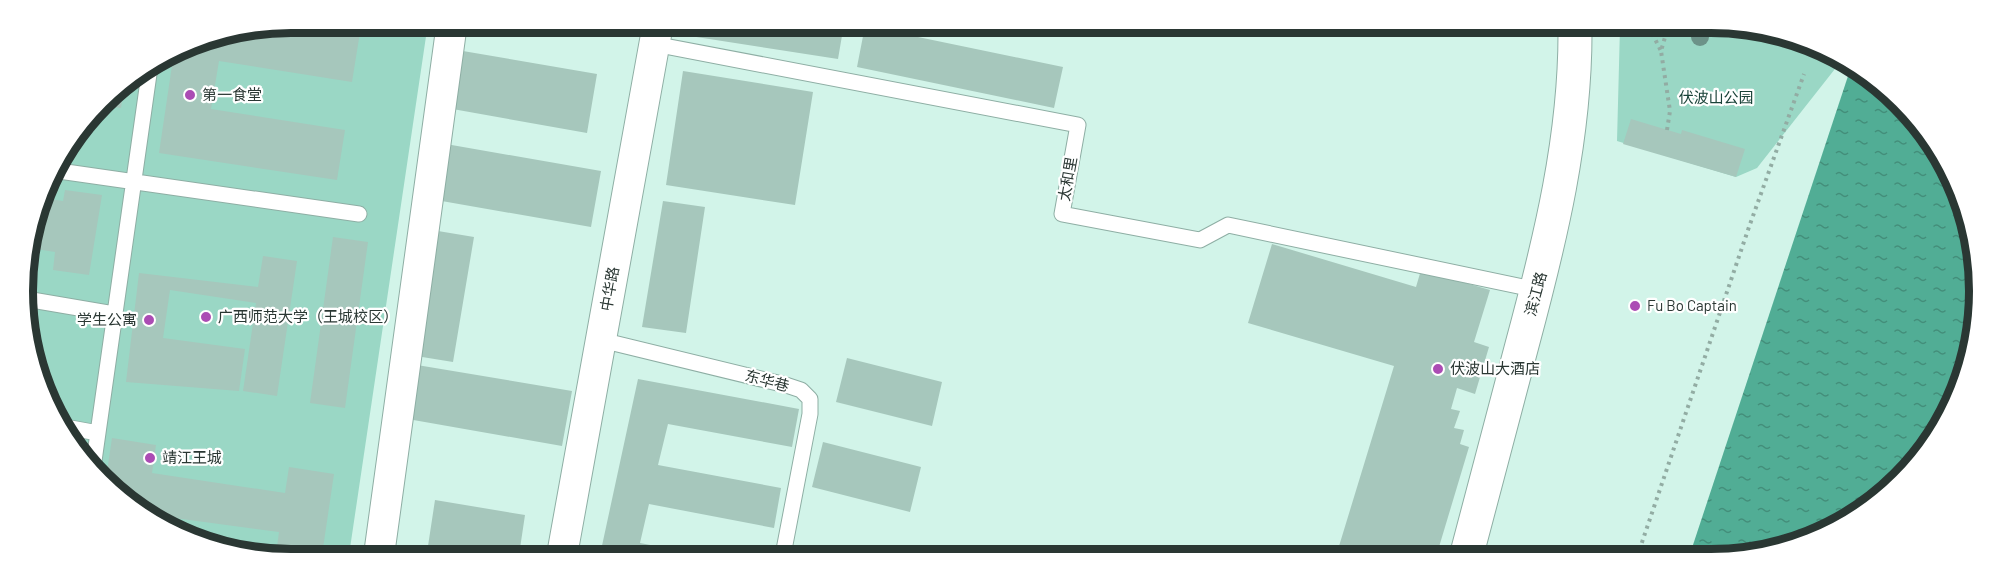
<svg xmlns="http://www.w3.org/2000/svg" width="2002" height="582" viewBox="0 0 2002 582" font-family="Barlow,'Noto Sans SC',sans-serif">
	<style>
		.park { fill: #9ad7c5 }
		.water { fill: url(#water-ripples) }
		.building { fill: #a6c7bc }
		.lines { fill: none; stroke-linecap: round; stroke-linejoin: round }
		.lane-casing { stroke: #8eaea4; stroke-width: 17 }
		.street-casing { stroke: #8eaea4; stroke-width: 32 }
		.secondary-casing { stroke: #8eaea4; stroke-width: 35 }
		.path { stroke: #92aca3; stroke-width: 4; stroke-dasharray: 3 4.5; stroke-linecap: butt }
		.lane { stroke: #fff; stroke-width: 15 }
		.street { stroke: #fff; stroke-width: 30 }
		.secondary { stroke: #fff; stroke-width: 33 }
		.tree { fill: #6c9288 }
		.poi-dot { fill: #ab4cb4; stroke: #fff; stroke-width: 2 }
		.labels { text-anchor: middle; stroke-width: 4.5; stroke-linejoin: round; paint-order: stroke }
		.poi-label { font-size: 15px; fill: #2a3733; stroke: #fff; text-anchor: start }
		.park-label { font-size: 15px; fill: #194238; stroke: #fff }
		.street-label { font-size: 15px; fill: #2a3733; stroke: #fff }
		.rim { fill: none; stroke: #2a3733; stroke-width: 8 }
	</style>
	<defs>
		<pattern id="water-ripples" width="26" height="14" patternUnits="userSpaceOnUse" patternTransform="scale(1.5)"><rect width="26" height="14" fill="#51ad95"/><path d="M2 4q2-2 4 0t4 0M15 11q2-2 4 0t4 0" fill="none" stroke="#438e7a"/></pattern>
	</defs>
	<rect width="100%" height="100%" fill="#d2f4e9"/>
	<path class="park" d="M291,23H428L349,555L239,554L156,523L78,455L32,361L23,273L50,173L114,89L189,43Z
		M1620,27L1763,28L1842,60L1757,168L1736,177L1617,141Z"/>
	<path class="water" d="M1852,64L1860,68L1934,142L1974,238V343L1952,410L1901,481L1829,532L1746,557H1689Z"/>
	<path class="building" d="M291,22L361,26L352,82L219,61L211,109L345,130L337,180L159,153L174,52L189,43Z
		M560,23H580L608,24L606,33Z
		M692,24H844L838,59L690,36Z
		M1028,25H1075L1073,35Z
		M865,26L1063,67L1054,108L857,67Z
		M457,50L597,74L587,133L447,108Z
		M683,71L813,92L795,205L666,185Z
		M125,82L121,108L102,105L114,89Z
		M1631,119L1681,134L1682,130L1745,149L1736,177L1623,144Z
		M446,144L601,171L591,227L436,200Z
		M65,190L102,195L89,275L53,270L55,252L30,248L43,198L63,201Z
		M663,201L705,207L686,333L642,327Z
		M438,231L474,237L453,362L416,356Z
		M333,237L368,242L345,408L310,403Z
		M1272,244L1416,287L1421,270L1490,290L1474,342L1489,347L1475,394L1457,388L1451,409L1460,411L1454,428L1464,430L1460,444L1469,447L1436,557L1336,556L1394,366L1248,323Z
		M263,256L297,261L277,396L243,391L256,303L170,290L163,338L245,349L239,391L126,382L139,273L258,287Z
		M30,338L39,340L35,368L32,361Z
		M847,358L942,382L932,426L836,402Z
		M411,364L572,391L562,446L402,418Z
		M638,379L799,409L792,447L668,424L658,465L781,488L774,528L649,504L640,543L702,555H600Z
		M112,438L156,445L152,473L285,493L289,467L334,474L322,555L276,554L279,532L145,514L106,479Z
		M823,442L921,467L910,512L812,487Z
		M435,500L525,515L519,555H481L428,546Z
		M893,545V556L793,555L792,552Z"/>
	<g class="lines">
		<defs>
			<path id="lane" d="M654,44L1078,125L1062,214L1200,240L1228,225L1537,290
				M52,170L359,214
				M26,299L114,314
				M601,340L786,385L801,390L810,399V414L783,555
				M65,427L98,433
				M93,468L150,67"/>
			<path id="street" d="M379,555L452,23
				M562,555L658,24"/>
			<path id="secondary" d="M1466,557C1485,486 1503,416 1522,345C1550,241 1576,136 1575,27"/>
		</defs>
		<use href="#lane" class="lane-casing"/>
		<use href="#street" class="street-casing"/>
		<use href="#secondary" class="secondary-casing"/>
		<path class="path" d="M1649,27L1661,51
			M1667,130L1670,111L1661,51L1668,27
			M1637,557L1749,227L1804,74"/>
		<use href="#lane" class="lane"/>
		<use href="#street" class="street"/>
		<use href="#secondary" class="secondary"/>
	</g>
	<circle class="tree" cx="1700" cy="37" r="9"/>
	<g class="poi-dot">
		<circle cx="190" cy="95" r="6"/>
		<circle cx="1635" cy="306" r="6"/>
		<circle cx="206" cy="317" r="6"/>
		<circle cx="149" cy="320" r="6"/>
		<circle cx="1438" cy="369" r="6"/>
		<circle cx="150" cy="458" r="6"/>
	</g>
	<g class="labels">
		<g class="poi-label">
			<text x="202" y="100">第一食堂</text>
			<text x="1647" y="311">Fu Bo Captain</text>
			<text x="218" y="322">广西师范大学（王城校区）</text>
			<text x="137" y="325" text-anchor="end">学生公寓</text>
			<text x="1450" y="374">伏波山大酒店</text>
			<text x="162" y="463">靖江王城</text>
		</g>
		<g class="park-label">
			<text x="1716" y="103">伏波山公园</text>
		</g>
		<g class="street-label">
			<text transform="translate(1068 179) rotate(-80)" y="5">太和里</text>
			<text transform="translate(610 289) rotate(-80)" y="5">中华路</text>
			<text transform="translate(1536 294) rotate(-75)" y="5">滨江路</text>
			<text transform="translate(767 381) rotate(15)" y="5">东华巷</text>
		</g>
	</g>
	<path d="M0 0H2002V582H0ZM291 33H1711A258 258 0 0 1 1969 291V291A258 258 0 0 1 1711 549H291A258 258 0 0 1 33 291V291A258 258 0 0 1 291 33Z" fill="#fff" fill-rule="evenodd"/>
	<path class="rim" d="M291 33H1711A258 258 0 0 1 1969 291V291A258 258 0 0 1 1711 549H291A258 258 0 0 1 33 291V291A258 258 0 0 1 291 33Z"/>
</svg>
